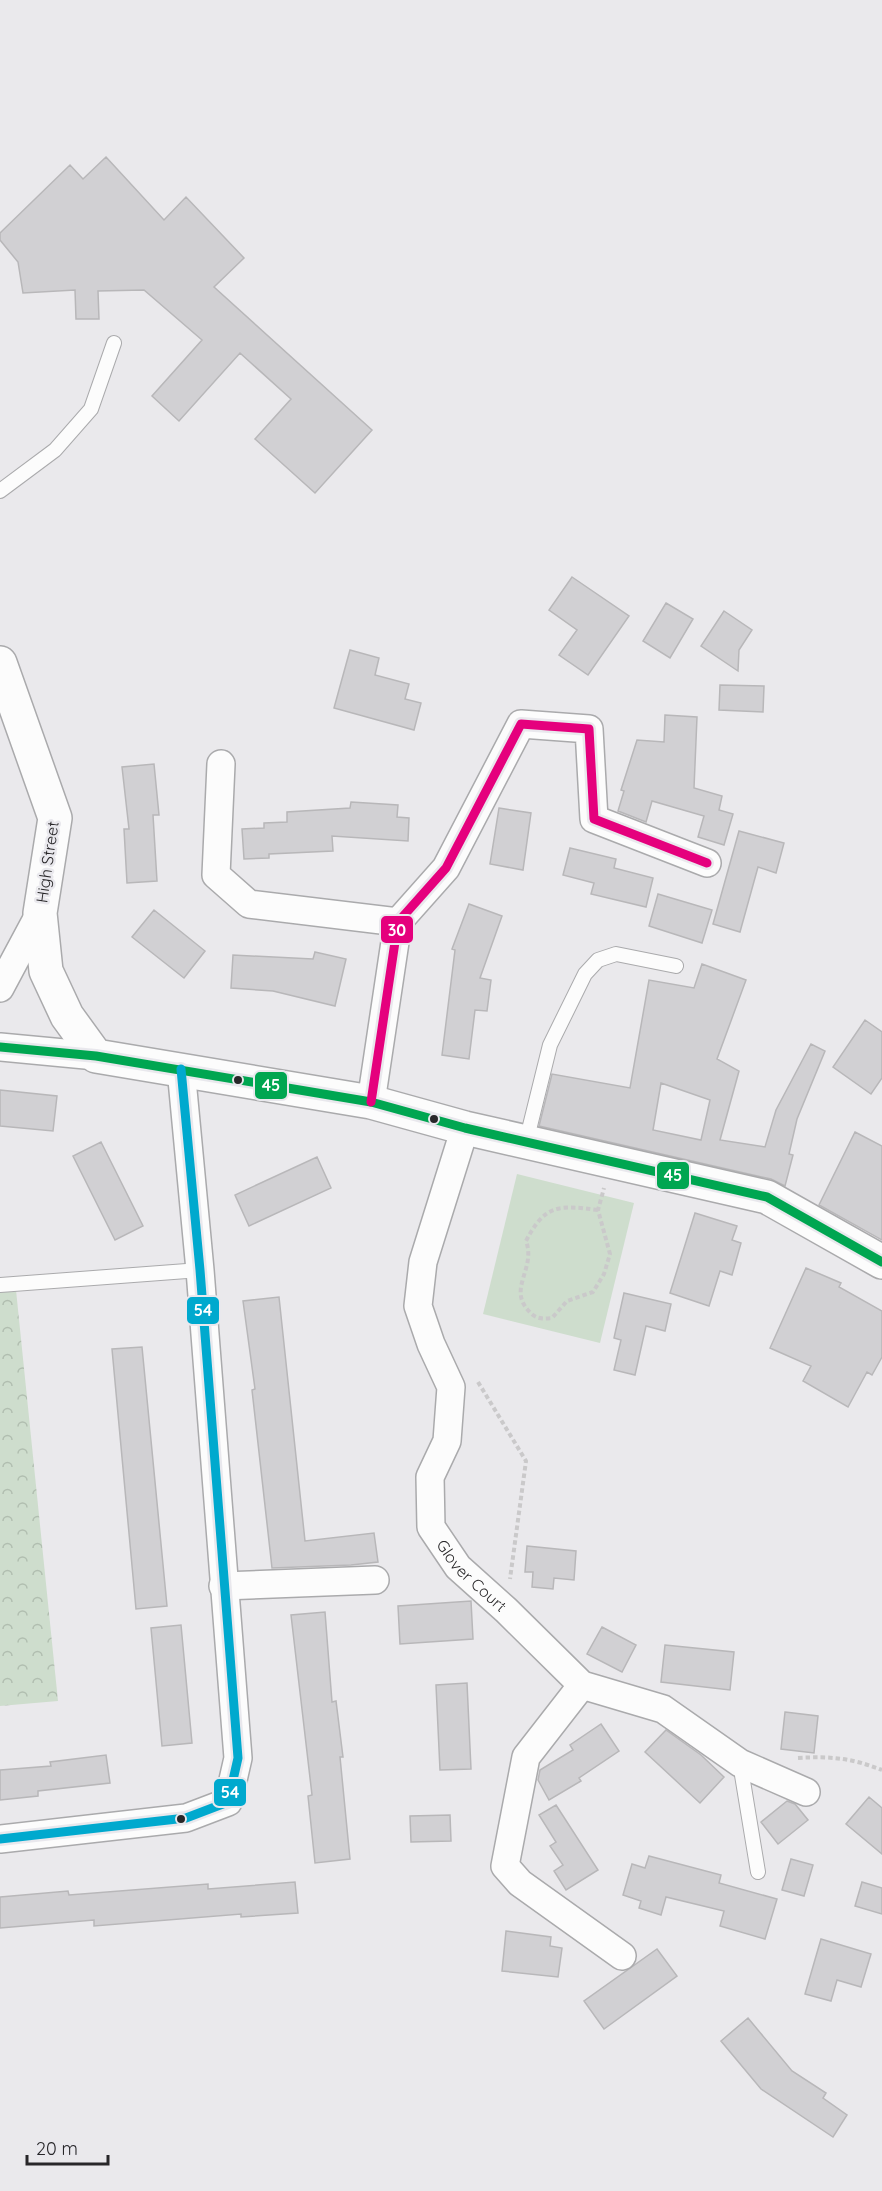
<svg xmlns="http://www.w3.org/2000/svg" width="882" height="2191" viewBox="0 0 882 2191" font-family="Quicksand,sans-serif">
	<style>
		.green { fill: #ceddcd }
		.park { fill: url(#park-crowns) }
		.building { fill: #d1d0d3; stroke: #b8b7b9; stroke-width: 1.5; fill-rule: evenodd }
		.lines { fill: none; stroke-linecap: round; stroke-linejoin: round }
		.service-casing { stroke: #aaaaac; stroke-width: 16 }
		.minor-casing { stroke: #aaaaac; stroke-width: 30 }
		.secondary-casing { stroke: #aaaaac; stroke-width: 36 }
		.path { stroke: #cac9ca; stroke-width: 4; stroke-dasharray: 4.5 3; stroke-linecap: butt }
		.service { stroke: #fcfcfc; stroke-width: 14 }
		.minor { stroke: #fcfcfc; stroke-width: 27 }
		.secondary { stroke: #fcfcfc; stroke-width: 33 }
		.bus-1-casing { stroke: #e9e8ed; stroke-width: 14 }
		.bus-2-casing { stroke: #e9e8ed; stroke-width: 14 }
		.bus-3-casing { stroke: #e9e8ed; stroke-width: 14 }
		.bus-1 { stroke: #00a651; stroke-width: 9 }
		.bus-2 { stroke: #00a9ce; stroke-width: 9 }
		.bus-3 { stroke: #e5007d; stroke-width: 9 }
		.bus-dot { fill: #282729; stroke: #e9e8ed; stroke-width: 2 }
		.labels { text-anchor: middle; stroke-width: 5; stroke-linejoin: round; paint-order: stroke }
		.street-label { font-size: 16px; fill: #282729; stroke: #e9e8ed }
		.line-badge { stroke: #e9e8ed; stroke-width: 2 }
		.badge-label { font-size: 16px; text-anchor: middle; font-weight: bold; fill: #fff }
	</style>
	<defs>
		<pattern id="park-crowns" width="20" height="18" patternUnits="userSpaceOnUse" patternTransform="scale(1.5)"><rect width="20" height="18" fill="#ceddcd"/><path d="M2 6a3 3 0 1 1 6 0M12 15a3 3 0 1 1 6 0" fill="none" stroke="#b1beb0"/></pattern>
	</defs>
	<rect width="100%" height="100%" fill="#eae9ec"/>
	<path class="green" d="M517,1174L634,1203L600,1343L483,1314Z"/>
	<path class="park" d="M16,1290L58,1701L0,1706V1291Z"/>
	<path class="building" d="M106,157L164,220L186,197L244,258L214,287L372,430L315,493L255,439L291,399L240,353L179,421L152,396L202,340L144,290L98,291L99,319H76L75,290L23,293L18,262L0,240V233L70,165L83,179Z
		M572,577L629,616L588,675L559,655L577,630L549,610Z
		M666,603L693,619L670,658L643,641Z
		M724,611L752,630L739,650L738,671L701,646Z
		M350,650L379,658L375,675L409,684L405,699L421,703L414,730L334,708Z
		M720,685L764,686L763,712L719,710Z
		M665,715L697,717L694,788L722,796L719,810L733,814L724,845L698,837L704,816L652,801L646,822L618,811L624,791L621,790L637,740L664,742Z
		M154,764L159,815H153L157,881L127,883L124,829H129L122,767Z
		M351,802L398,805L397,817L409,818L408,841L332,836L333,851L269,854V858L244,859L242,829L264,828V823L287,822V812L350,808Z
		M499,808L531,813L523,870L490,864Z
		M739,831L784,843L776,873L758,867L740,932L713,924Z
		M570,848L616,859L614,868L653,878L646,907L591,894L594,883L563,875Z
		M658,894L712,910L702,943L649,926Z
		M469,904L502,916L480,978L491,980L487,1011L475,1010L469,1059L442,1055L455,950L452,949Z
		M154,910L205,951L184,978L132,937Z
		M315,952L346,959L335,1006L273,991L231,988L233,955L313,959Z
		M702,964L746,980L717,1059L739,1071L720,1140L765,1147L776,1110L811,1044L825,1051L797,1119L789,1154L793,1155L785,1186L771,1179L539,1126L552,1074L630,1088L649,980L694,988ZM661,1083L710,1100L701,1140L653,1130Z
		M865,1020L882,1032V1078L871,1094L833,1067Z
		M0,1090L57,1096L53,1131L0,1126Z
		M855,1132L882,1146V1240L819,1205Z
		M101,1142L143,1226L115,1240L73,1156Z
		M317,1157L331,1188L249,1226L235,1195Z
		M695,1213L737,1226L732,1240L741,1243L732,1275L720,1271L709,1306L670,1293Z
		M806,1268L841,1283L839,1287L882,1311V1357L872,1375L867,1372L848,1407L803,1381L811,1366L770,1348Z
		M624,1293L671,1304L665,1331L646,1326L635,1375L614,1370L621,1340L614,1338Z
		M279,1297L305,1541L374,1533L378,1562L351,1565L272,1568L252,1390L255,1389L243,1301Z
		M142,1347L167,1606L136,1609L112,1349Z
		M527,1546L576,1551L574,1580L554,1578L553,1589L532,1587L533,1572H525Z
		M471,1601L473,1639L400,1644L398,1606Z
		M325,1612L332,1702L336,1701L343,1757H340L350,1859L315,1863L308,1796L312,1795L291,1615Z
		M181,1625L192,1743L162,1746L151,1628Z
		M602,1627L636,1645L622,1672L587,1654Z
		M665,1645L734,1652L730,1690L661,1682Z
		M467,1683L471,1769L440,1770L436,1685Z
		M785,1712L818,1716L814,1753L781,1749Z
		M601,1724L619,1751L579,1778L581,1781L549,1800L538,1780L540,1770L573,1750L570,1745Z
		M666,1730L701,1755L724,1777L700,1803L645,1752Z
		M106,1755L110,1783L38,1791V1796L0,1800V1770L51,1766L50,1762Z
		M869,1797L882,1808V1854L846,1824Z
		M787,1801L795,1804L808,1820L778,1844L761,1822Z
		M556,1805L598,1870L566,1890L554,1871L563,1865L550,1846L556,1842L539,1815Z
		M450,1815L451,1841L411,1842L410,1816Z
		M649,1856L721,1875L719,1883L777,1899L765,1939L720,1926L724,1911L666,1897L661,1915L639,1908L641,1901L623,1895L632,1864L645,1868Z
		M791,1859L813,1865L804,1896L782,1890Z
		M295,1882L298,1913L241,1917V1914L94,1926V1920L0,1928V1897L68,1891L69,1895L208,1884V1889Z
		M862,1882L882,1888V1914L855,1906Z
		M506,1931L551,1937L550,1946L562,1948L558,1977L502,1971Z
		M821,1939L871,1954L861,1987L837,1980L831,2001L805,1994Z
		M657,1949L677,1976L604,2029L584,2001Z
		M748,2018L792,2071L826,2093L823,2098L847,2115L833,2137L761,2089L721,2041Z"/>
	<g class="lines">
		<defs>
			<path id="service" d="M0,491L55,450L91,409L114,343
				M526,1142L550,1045L585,974L598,960L616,954L676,966
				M0,1285L200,1270
				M740,1763L758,1872"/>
			<g id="minor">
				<path d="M221,764L216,875L249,904L398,922"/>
				<path d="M0,988L40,913"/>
				<path d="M0,1047L96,1056"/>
				<path d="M371,1102L398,922L446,868L521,724L589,729L594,819L707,863"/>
				<path id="s1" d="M465,1128L423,1262L418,1306L431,1344L451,1387L447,1441L430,1477L431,1527L458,1567L506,1610L582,1685L663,1709L740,1763L806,1792"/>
				<path d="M223,1586L375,1580"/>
				<path d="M582,1685L526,1757L505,1866L520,1883L622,1956"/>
				<path d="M0,1839L186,1818L228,1802L238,1758L200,1270L181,1069"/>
			</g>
			<path id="secondary" d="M0,663L55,818L40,913L46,971L67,1016L96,1056L371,1102L465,1128L767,1197L882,1262"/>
		</defs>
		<use href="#service" class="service-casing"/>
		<use href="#minor" class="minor-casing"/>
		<use href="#secondary" class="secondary-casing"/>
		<path class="path" d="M598,1210C559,1205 545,1204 526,1241C536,1268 509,1287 527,1309C535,1319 540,1319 552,1318L567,1301L593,1292L604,1274L610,1254L598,1210L604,1188
			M478,1382L526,1461L510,1579
			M798,1758C831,1756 851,1758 882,1770"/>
		<use href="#service" class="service"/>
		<use href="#minor" class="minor"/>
		<use href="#secondary" class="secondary"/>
		<defs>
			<path id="bus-1" d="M0,1047L96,1056L371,1102L465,1128L767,1197L882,1262"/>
			<path id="bus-2" d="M0,1839L186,1818L228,1802L238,1758L200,1270L181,1069"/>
			<path id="bus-3" d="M371,1102L398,922L446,868L521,724L589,729L594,819L707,863"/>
		</defs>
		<use href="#bus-1" class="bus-1-casing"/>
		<use href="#bus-2" class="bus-2-casing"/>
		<use href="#bus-3" class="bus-3-casing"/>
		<use href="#bus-1" class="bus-1"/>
		<use href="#bus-2" class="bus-2"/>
		<use href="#bus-3" class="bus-3"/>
	</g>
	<g class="bus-dot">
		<circle cx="238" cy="1080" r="5"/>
		<circle cx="434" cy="1119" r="5"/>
		<circle cx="181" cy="1819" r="5"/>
	</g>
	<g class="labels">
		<g class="street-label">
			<text transform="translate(47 862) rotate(-82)" y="6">High Street</text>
			<text dy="6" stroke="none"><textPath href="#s1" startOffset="480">Glover Court</textPath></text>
		</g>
	</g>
	<g class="line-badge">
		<rect x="380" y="915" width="34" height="29" rx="6" fill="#e5007d"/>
		<rect x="254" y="1071" width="34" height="29" rx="6" fill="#00a651"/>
		<rect x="656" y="1161" width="34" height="29" rx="6" fill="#00a651"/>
		<rect x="186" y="1296" width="34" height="29" rx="6" fill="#00a9ce"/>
		<rect x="213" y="1778" width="34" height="29" rx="6" fill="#00a9ce"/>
	</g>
	<g class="badge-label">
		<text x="397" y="936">30</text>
		<text x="271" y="1091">45</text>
		<text x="673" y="1181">45</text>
		<text x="203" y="1316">54</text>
		<text x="230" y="1798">54</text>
	</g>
	<path d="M27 2155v9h81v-9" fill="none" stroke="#282729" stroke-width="3"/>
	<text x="36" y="2155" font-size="18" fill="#282729" stroke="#e9e8ed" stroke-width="4.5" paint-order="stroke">20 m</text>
</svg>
